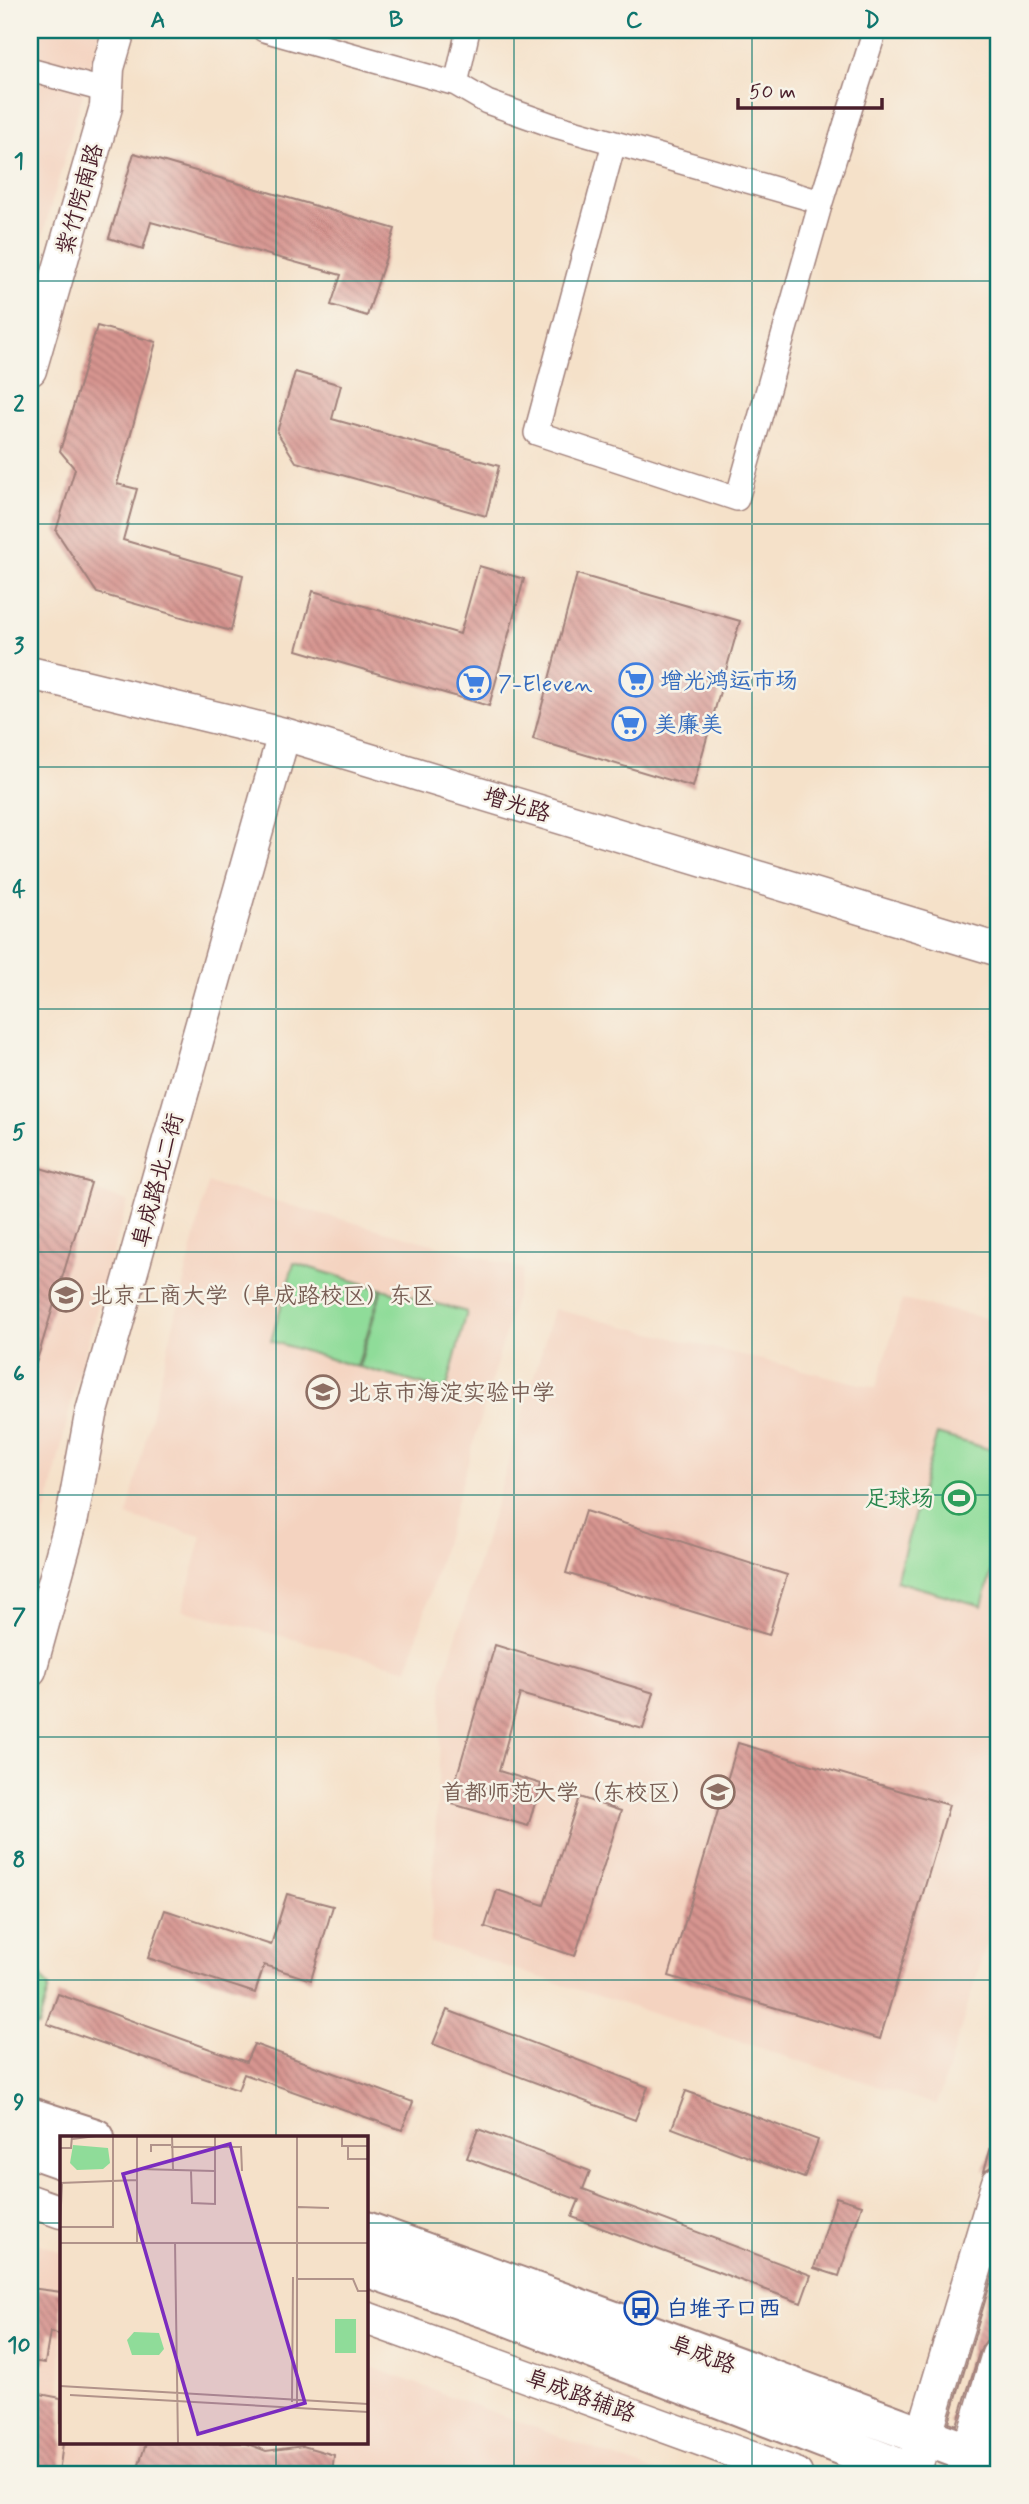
<svg xmlns="http://www.w3.org/2000/svg" width="1029" height="2504" viewBox="0 0 1029 2504" font-family="Mynerve,'LXGW WenKai TC',sans-serif">
	<style>
		.built { fill: #f4d3c0 }
		.park { fill: url(#park-tufts); stroke: #6c7e62; stroke-width: 2 }
		.garden { fill: #8fdc99; stroke: #6c7e62; stroke-width: 2 }
		.building { fill: url(#building-back-hatch) }
		.lines { fill: none; stroke-linecap: round; stroke-linejoin: round }
		.street-casing { stroke: #a0807a; stroke-width: 26 }
		.secondary-casing { stroke: #a0807a; stroke-width: 35 }
		.primary-casing { stroke: #a0807a; stroke-width: 38 }
		.highway-casing { stroke: #a0807a; stroke-width: 42 }
		.street { stroke: #fff; stroke-width: 23 }
		.secondary { stroke: #fff; stroke-width: 32 }
		.primary { stroke: #fff; stroke-width: 35 }
		.highway { stroke: #fff; stroke-width: 38 }
		.grid { fill: none; stroke: #0f766e; stroke-width: 2; stroke-opacity: 0.55 }
		.labels { text-anchor: middle; stroke-width: 5; stroke-linejoin: round; paint-order: stroke }
		.street-label { font-size: 23px; fill: #4a1f2b; stroke: #f7f3e8 }
		.shop-label { font-size: 23px; fill: #366cbe; stroke: #f7f3e8; text-anchor: start }
		.education-label { font-size: 23px; fill: #785e54; stroke: #f7f3e8; text-anchor: start }
		.leisure-label { font-size: 23px; fill: #27864d; stroke: #f7f3e8; text-anchor: end }
		.transit-label { font-size: 23px; fill: #164399; stroke: #f7f3e8; text-anchor: start }
		.inset-road { fill: none; stroke: #b1938a; stroke-width: 2 }
		.view { fill: #7b2cbf; fill-opacity: 0.15; stroke: #7b2cbf; stroke-width: 3.5 }
		.inset-edge { fill: none; stroke: #4a1f2b; stroke-width: 3.5 }
		.neatline { fill: none; stroke: #0f766e; stroke-width: 2.5 }
		.grid-label { font-size: 23px; text-anchor: middle; font-weight: bold; fill: #0f766e }
	</style>
	<defs>
		<pattern id="park-tufts" width="24" height="20" patternUnits="userSpaceOnUse" patternTransform="scale(1.75)"><rect width="24" height="20" fill="#8fdc99"/><path d="M3 7l-1-3M5 7V3M7 7l1-3M15 17l-1-3M17 17v-4M19 17l1-3" fill="none" stroke="#7dbc84"/></pattern>
		<pattern id="building-back-hatch" width="6" height="6" patternUnits="userSpaceOnUse" patternTransform="scale(1.75)"><rect width="6" height="6" fill="#d79590"/><path d="M-1 5l2 2M0 0l6 6M5-1l2 2" fill="none" stroke="#b07976"/></pattern>
	</defs>
	<rect width="100%" height="100%" fill="#f7f3e8"/>
	<filter id="ink" filterUnits="userSpaceOnUse"><feTurbulence type="fractalNoise" baseFrequency=".0143" numOctaves="2"/><feDisplacementMap in="SourceGraphic" scale="14" xChannelSelector="R" yChannelSelector="G"/><feConvolveMatrix kernelMatrix="1 2 1 2 8 2 1 2 1" color-interpolation-filters="sRGB"/></filter>
	<filter id="wash" filterUnits="userSpaceOnUse"><feTurbulence type="fractalNoise" baseFrequency=".00686" numOctaves="4" result="noise"/><feDisplacementMap in="SourceGraphic" scale="28" xChannelSelector="R" yChannelSelector="G"/><feGaussianBlur stdDeviation="1.57" result="paint"/><feColorMatrix in="noise" values="0 0 0 0 0 0 0 0 0 0 0 0 0 0 0 0 0 1.4 0 .05"/><feComposite in="paint" operator="in"/></filter>
	<g filter="url(#wash)">
		<rect width="100%" height="100%" fill="#f5e1c9"/>
		<path class="built" d="M30,30H101L30,280Z
			M30,1172L128,1201L74,1390L50,1497L30,1570Z
			M208,1183L524,1269L408,1669L182,1610L202,1536L127,1516Z
			M902,1300L999,1321V1904L937,2105L430,1942L443,1681L554,1309L876,1388Z
			M30,2240L61,2252V2443H366V2365L660,2474H30Z"/>
		<path class="park" d="M30,1960L49,1988L38,2027L30,2025Z"/>
		<path class="garden" d="M294,1263L381,1289L357,1367L271,1341Z
			M382,1289L467,1312L446,1391L359,1367Z
			M937,1434L999,1452V1544L982,1606L896,1581Z"/>
		<g id="blocks">
			<path class="building" d="M134,153L395,229L367,316L331,305L341,275L151,222L143,249L109,238Z
				M97,326L156,342L117,484L137,489L123,540L243,575L231,631L97,593L56,531L75,469L60,451Z
				M295,372L341,385L332,419L499,466L486,516L296,462L277,432Z
				M479,566L524,579L489,706L297,650L313,591L460,634Z
				M577,574L740,621L693,787L533,739Z
				M30,1165L91,1183L33,1373L30,1372V1242L37,1218L30,1216Z
				M585,1511L787,1575L769,1635L566,1573Z
				M495,1645L654,1693L643,1729L520,1694L499,1771L541,1784L528,1826L449,1803Z
				M738,1743L949,1805L880,2039L669,1976Z
				M579,1797L621,1811L575,1956L485,1927L497,1890L544,1905Z
				M287,1894L333,1906L311,1980L264,1965L255,1993L148,1958L165,1910L271,1945Z
				M58,1994L246,2062L254,2044L413,2102L402,2130L244,2074L238,2090L47,2024Z
				M447,2010L648,2087L635,2120L433,2044Z
				M686,2091L818,2140L804,2178L672,2128Z
				M478,2129L590,2171L583,2189L811,2275L801,2303L572,2217L579,2200L467,2158Z
				M995,2133L999,2134V2164L994,2165L984,2171Z
				M836,2197L862,2205L839,2276L814,2268Z
				M999,2254V2336L986,2341L980,2350L957,2425L949,2422Z
				M30,2288L61,2292V2335L50,2332L45,2363L30,2361Z
				M30,2392L61,2398V2443H63L59,2474H30Z
				M146,2443H245L266,2451L303,2446L334,2455L332,2474H136Z"/>
		</g>
	</g>
	<g filter="url(#ink)">
		<use href="#blocks" fill-opacity="0" stroke="#a0807a" stroke-width="2"/>
		<g class="lines">
			<defs>
				<path id="street" d="M264,30L456,84L487,102L552,125L821,202
					M30,70L107,91
					M456,84L468,30
					M614,143L536,433L737,499L821,202L875,30"/>
				<path id="secondary" d="M30,370L106,107L108,68L119,30
					M30,673L284,734L999,950
					M30,1670L72,1518L91,1415L284,734
					M30,2201L61,2212
					M366,2318L796,2474"/>
				<path id="primary" d="M916,2462L999,2184
					M964,2474L999,2356"/>
				<path id="highway" d="M30,2117L95,2138
					M30,2148L61,2159
					M366,2231L631,2327L999,2464
					M366,2267L496,2312L915,2474"/>
			</defs>
			<use href="#street" class="street-casing"/>
			<use href="#secondary" class="secondary-casing"/>
			<use href="#primary" class="primary-casing"/>
			<use href="#highway" class="highway-casing"/>
			<use href="#street" class="street"/>
			<use href="#secondary" class="secondary"/>
			<use href="#primary" class="primary"/>
			<use href="#highway" class="highway"/>
		</g>
	</g>
	<path class="grid" d="M276,30V2138M514,30V2474M752,30V2474M30,281H999M30,524H999M30,767H999M30,1009H999M30,1252H999M30,1495H999M30,1737H999M30,1980H999M30,2223H61M366,2223H999M276,2443V2474"/>
	<defs>
		<symbol id="supermarket-ring" viewBox="-11 -11 22 22"><circle r="9.5" fill="#f7f3e8" stroke="#3f7fe0" stroke-width="1.5"/><path d="M-6-5.5h2.5l.6 2H6L4.5 2H-2.5L-4.4-4H-6ZM-1.5 3.2a1.3 1.3 0 1 0 .1 0ZM3 3.2a1.3 1.3 0 1 0 .1 0Z" fill="#3f7fe0"/></symbol>
		<symbol id="university-ring" viewBox="-11 -11 22 22"><circle r="9.5" fill="#f7f3e8" stroke="#8d6e63" stroke-width="1.5"/><path d="M0-5L7-2L0 1L-7-2ZM-4 1L0 2.5L4 1V4Q0 6-4 4Z" fill="#8d6e63"/></symbol>
		<symbol id="school-ring" viewBox="-11 -11 22 22"><circle r="9.5" fill="#f7f3e8" stroke="#8d6e63" stroke-width="1.5"/><path d="M0-5L7-2L0 1L-7-2ZM-4 1L0 2.5L4 1V4Q0 6-4 4Z" fill="#8d6e63"/></symbol>
		<symbol id="stadium-ring" viewBox="-11 -11 22 22"><circle r="9.5" fill="#f7f3e8" stroke="#2e9e5b" stroke-width="1.5"/><path d="M0-5a6.5 5 0 1 0 0 10a6.5 5 0 1 0 0-10ZM-3.5-1.8h7v3.6h-7Z" fill="#2e9e5b"/></symbol>
		<symbol id="bus-ring" viewBox="-11 -11 22 22"><circle r="9.5" fill="#f7f3e8" stroke="#1a4fb4" stroke-width="1.5"/><path d="M-5-6H5V4H4V6H2V4H-2V6H-4V4H-5ZM-3.5-4V0h7V-4ZM-3.5 1.2v1.5H-2V1.2ZM2 1.2v1.5H3.5V1.2Z" fill="#1a4fb4"/></symbol>
	</defs>
	<g fill-rule="evenodd">
		<use href="#supermarket-ring" x="617" y="661" width="38" height="38"/>
		<use href="#supermarket-ring" x="455" y="664" width="38" height="38"/>
		<use href="#supermarket-ring" x="610" y="705" width="38" height="38"/>
		<use href="#university-ring" x="47" y="1276" width="38" height="38"/>
		<use href="#school-ring" x="304" y="1373" width="38" height="38"/>
		<use href="#stadium-ring" x="940" y="1479" width="38" height="38"/>
		<use href="#university-ring" x="699" y="1773" width="38" height="38"/>
		<use href="#bus-ring" x="622" y="2289" width="38" height="38"/>
	</g>
	<g class="labels">
		<g class="street-label">
			<text transform="translate(79 199) rotate(-74)" y="8">紫竹院南路</text>
			<text transform="translate(517 804) rotate(17)" y="8">增光路</text>
			<text transform="translate(157 1180) rotate(-75)" y="8">阜成路北二街</text>
			<text transform="translate(703 2354) rotate(21)" y="8">阜成路</text>
			<text transform="translate(581 2395) rotate(20)" y="8">阜成路辅路</text>
		</g>
		<g class="shop-label">
			<text x="660" y="688">增光鸿运市场</text>
			<text x="498" y="691">7-Eleven</text>
			<text x="654" y="732">美廉美</text>
		</g>
		<g class="education-label">
			<text x="90" y="1303">北京工商大学（阜成路校区）东区</text>
			<text x="348" y="1400">北京市海淀实验中学</text>
			<text x="694" y="1800" text-anchor="end">首都师范大学（东校区）</text>
		</g>
		<g class="leisure-label">
			<text x="934" y="1506">足球场</text>
		</g>
		<g class="transit-label">
			<text x="666" y="2316">白堆子口西</text>
		</g>
	</g>
	<g transform="translate(60 2136)">
		<rect width="308" height="308" fill="#f5e1c9"/>
		<path d="M13,9L48,12L50,27L43,33L17,34L10,27ZM275,183H296V217H275ZM74,196L99,197L104,213L99,219H72L67,204Z" fill="#8fdc99"/>
		<path class="inset-road" d="M77,0V108M112,0L113,33M237,0V268M282,0V10H308M12,3L36,0M288,10V23H308M111,11H181L182,35M0,12H11L12,0M91,16V9H111M79,33L154,35M131,35L132,67L155,68V0M0,47L77,44M238,71L269,72M0,91L2,47M1,91H53V0M115,106L118,308M0,107H308M238,143H293L298,155H308M0,250L308,268M10,259L308,276M232,266L233,141M67,308H90"/>
		<path class="view" d="M170,8L245,267L138,298L63,38Z"/>
		<rect width="308" height="308" class="inset-edge"/>
	</g>
	<rect width="1029" height="2504" fill="none" stroke="#f7f3e8" stroke-width="77"/>
	<path d="M738 98v10h144v-10" fill="none" stroke="#4a1f2b" stroke-width="3.5"/>
	<text x="749" y="98" font-size="21" fill="#4a1f2b" stroke="#f7f3e8" stroke-width="5" paint-order="stroke">50 m</text>
	<rect x="38" y="38" width="952" height="2428" class="neatline"/>
	<g class="grid-label">
		<text x="158" y="27">A</text>
		<text x="396" y="27">B</text>
		<text x="634" y="27">C</text>
		<text x="872" y="27">D</text>
		<text x="19" y="168">1</text>
		<text x="19" y="411">2</text>
		<text x="19" y="653">3</text>
		<text x="19" y="896">4</text>
		<text x="19" y="1139">5</text>
		<text x="19" y="1381">6</text>
		<text x="19" y="1624">7</text>
		<text x="19" y="1867">8</text>
		<text x="19" y="2109">9</text>
		<text x="19" y="2352">10</text>
	</g>
</svg>
